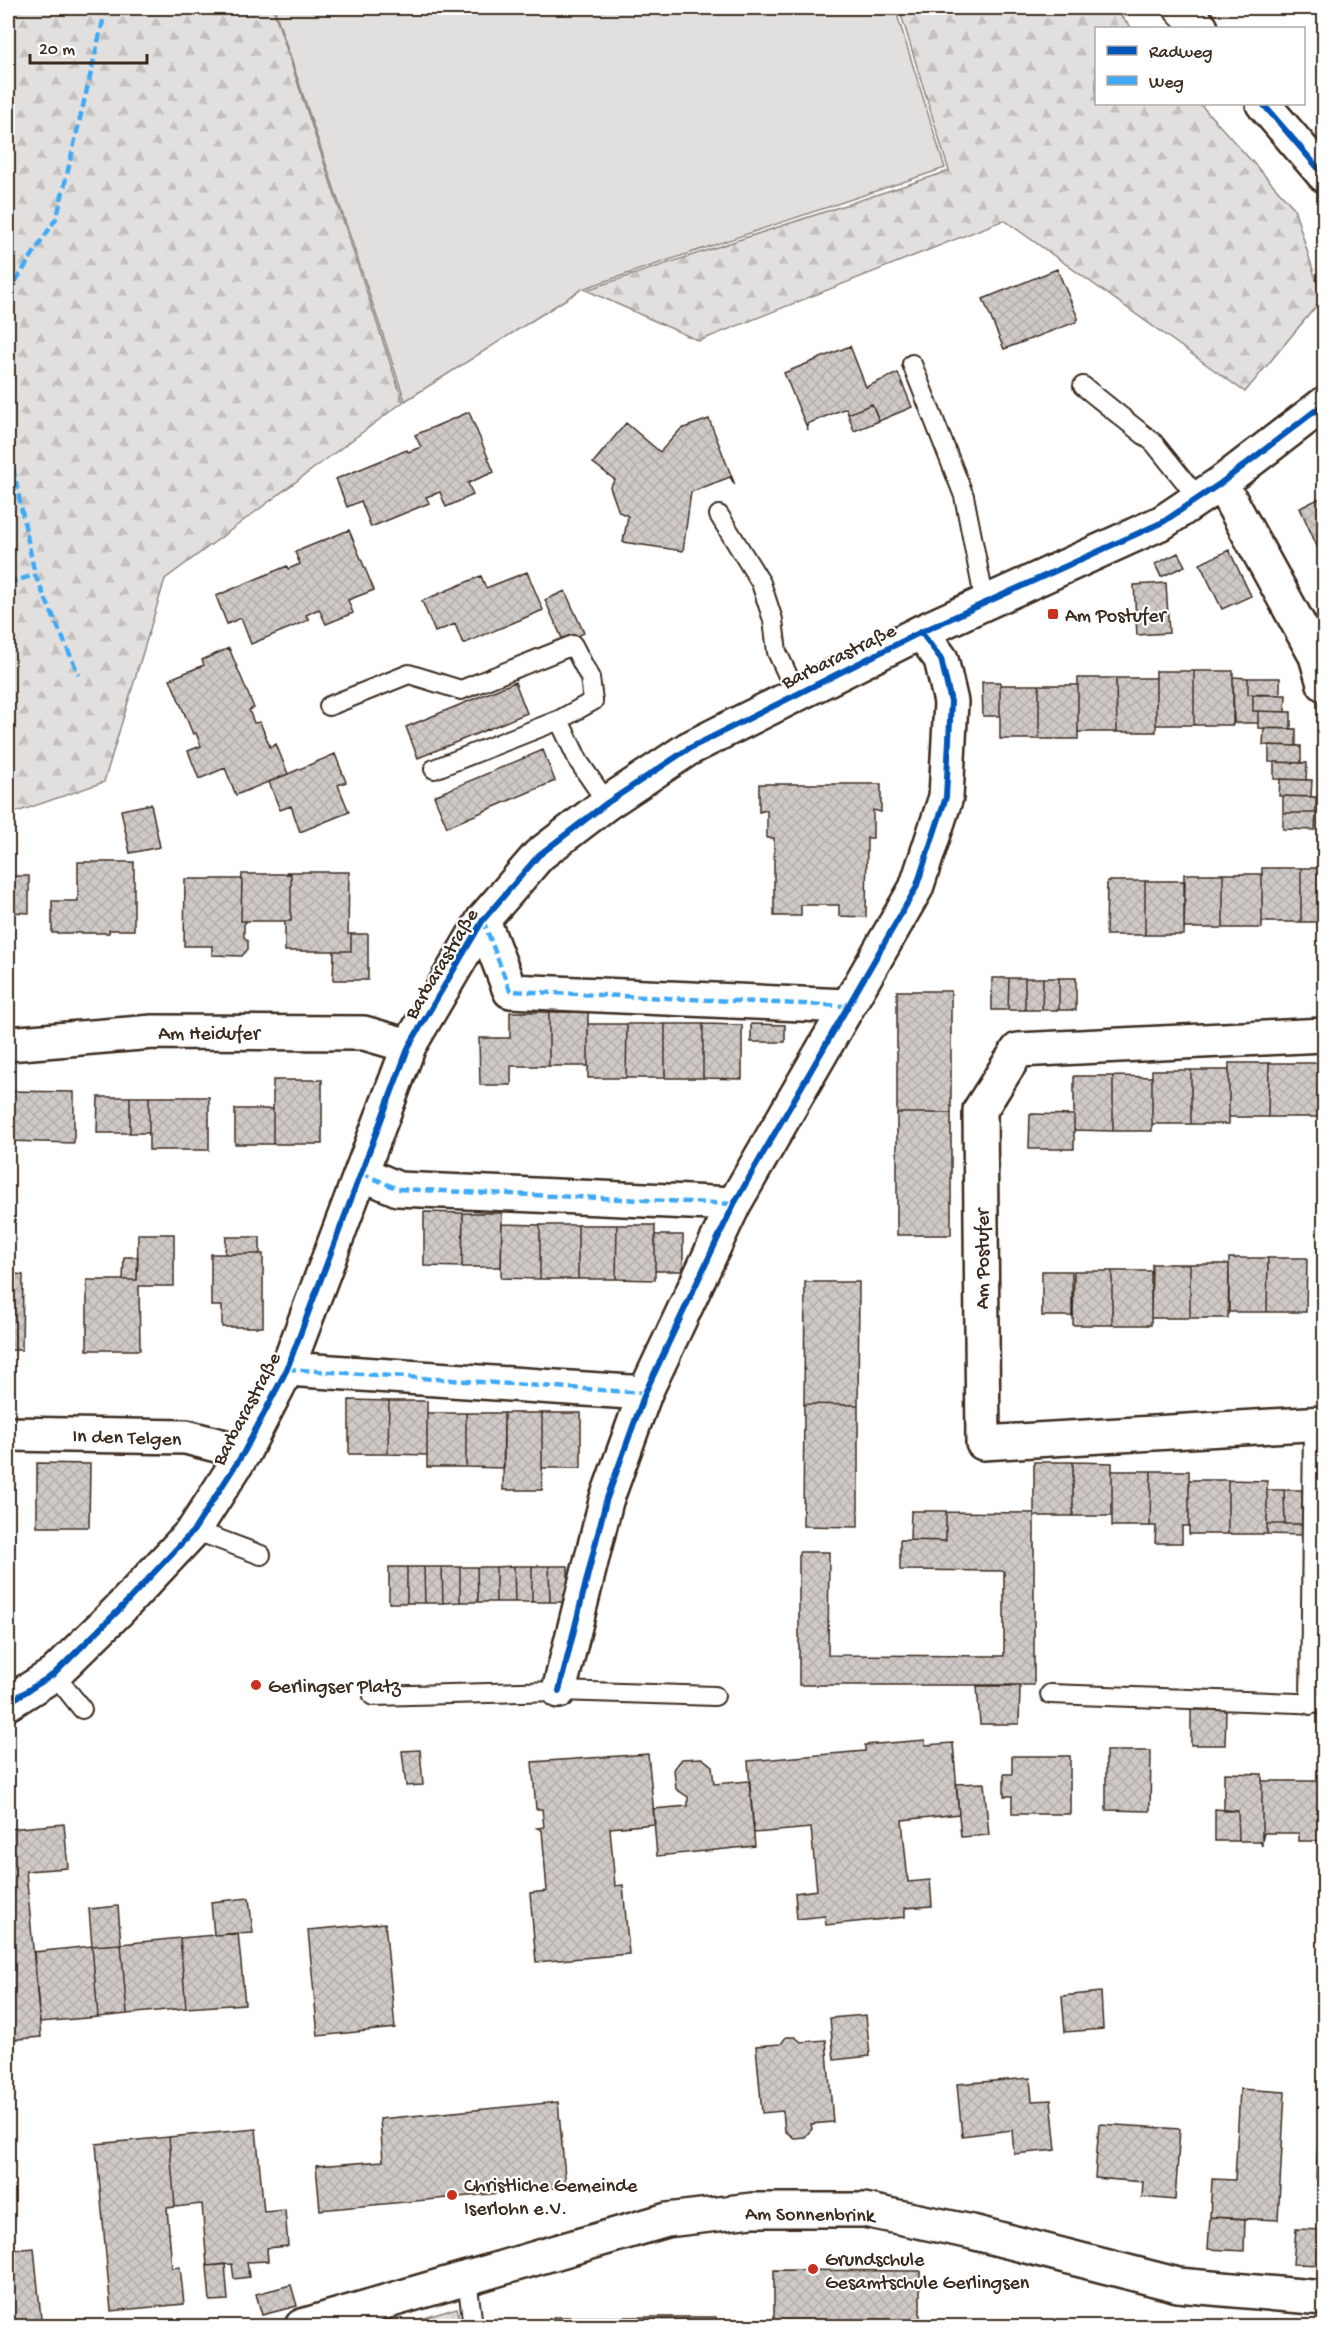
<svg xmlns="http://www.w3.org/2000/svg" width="1332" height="2334" viewBox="0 0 1332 2334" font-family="'Gochi Hand',sans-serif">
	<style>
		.grass { fill: #e2e0de; stroke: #8e857e; stroke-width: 1.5 }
		.forest { fill: url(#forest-firs); stroke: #8e857e; stroke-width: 1.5 }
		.park { fill: url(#park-dots); stroke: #8e857e; stroke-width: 1.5 }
		.building { fill: url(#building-cross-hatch); stroke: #3b2a1e; stroke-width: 1.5 }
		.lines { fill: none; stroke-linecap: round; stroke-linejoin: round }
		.lane-casing { stroke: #3b2a1e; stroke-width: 22 }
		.street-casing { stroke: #3b2a1e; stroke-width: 38 }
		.secondary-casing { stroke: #3b2a1e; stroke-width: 38 }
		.lane { stroke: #fff; stroke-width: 18 }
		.street { stroke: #fff; stroke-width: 33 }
		.secondary { stroke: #fff; stroke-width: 33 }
		.quiet { stroke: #3fa9f5; stroke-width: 4.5; stroke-dasharray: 9 4.5; stroke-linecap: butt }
		.cycleway-casing { stroke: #fff; stroke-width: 10 }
		.cycleway { stroke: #0057b8; stroke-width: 6 }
		.poi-dot { fill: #c8321e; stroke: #fff; stroke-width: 2 }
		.labels { text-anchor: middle; stroke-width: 4.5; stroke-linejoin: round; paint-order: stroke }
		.poi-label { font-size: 20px; fill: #3b2a1e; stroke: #fff; text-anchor: start }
		.street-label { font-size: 20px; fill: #3b2a1e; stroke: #fff }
	</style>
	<defs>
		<pattern id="forest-firs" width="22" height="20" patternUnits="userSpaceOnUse" patternTransform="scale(1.5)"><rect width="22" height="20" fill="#e2e0de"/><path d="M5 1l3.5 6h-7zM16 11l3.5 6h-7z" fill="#c3c0be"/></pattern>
		<pattern id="park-dots" width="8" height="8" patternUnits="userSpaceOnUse" patternTransform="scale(1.5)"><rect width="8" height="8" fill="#e2e0de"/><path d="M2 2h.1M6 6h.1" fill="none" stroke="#c3c0be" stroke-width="1.8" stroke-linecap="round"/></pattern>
		<pattern id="building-cross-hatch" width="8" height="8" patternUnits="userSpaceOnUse" patternTransform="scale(1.5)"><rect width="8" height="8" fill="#cfcac7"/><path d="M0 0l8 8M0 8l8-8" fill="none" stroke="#b3aeaa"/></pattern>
	</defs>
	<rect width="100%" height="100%" fill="#fff"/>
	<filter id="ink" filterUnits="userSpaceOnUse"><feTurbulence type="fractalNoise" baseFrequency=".0167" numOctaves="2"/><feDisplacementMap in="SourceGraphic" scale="12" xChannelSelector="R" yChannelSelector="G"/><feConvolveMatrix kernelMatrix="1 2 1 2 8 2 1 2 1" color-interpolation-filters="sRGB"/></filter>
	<g filter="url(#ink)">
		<path class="grass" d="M274,8H895L945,168L582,289L405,401Z"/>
		<path class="forest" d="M8,8H273L403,402L165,579L104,782L8,815Z
			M899,8H1113L1132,28H1096V104H1200L1294,208L1322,299L1245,392L1004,220L699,341L586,290L949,171Z"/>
		<path class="park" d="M457,2308L461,2326H398Z"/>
		<path class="building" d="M1057,269L1078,318L1076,322L1004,349L983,299Z
			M850,346L866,387L898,373L912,407L879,421L872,404L848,414L846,408L807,424L808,430L784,373Z
			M872,404L879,421L854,431L848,414Z
			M469,412L494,472L468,483L473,495L446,507L440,492L426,497L429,503L371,527L361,501L347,507L336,479L407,450L408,452L421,447L415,435Z
			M709,419L735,485L730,477L691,492L683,551L623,542L628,516L619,512L610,487L615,480L593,463L626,423L660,452L681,429Z
			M1324,496V562L1300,508Z
			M349,530L374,590L348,600L353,613L326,624L319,609L306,615L309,620L251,644L241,618L227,624L216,596L287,566L288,569L300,564L295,552Z
			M1229,550L1251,596L1222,609L1200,564Z
			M1178,553L1185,566L1161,577L1155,564Z
			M527,572L543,610L463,644L455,624L435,632L422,601L481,576L486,588Z
			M1166,583L1169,633L1137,635L1134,585Z
			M565,591L584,633L564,643L545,600Z
			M229,648L254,708L249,710L254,723L260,722L270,747L276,744L288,774L236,795L225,768L199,779L188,751L201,746L196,733L193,734L170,679L204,665L202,660Z
			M1156,671H1194V725H1156Z
			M1194,671H1233V725H1194Z
			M1233,677L1248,678V694L1253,695V711H1258V723H1234Z
			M1078,678H1116L1117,732H1078Z
			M1116,678H1156V732H1117Z
			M1248,678H1280V695L1248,694Z
			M515,682L527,713L418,758L406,727Z
			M982,682H1000V716H983Z
			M1000,685H1039V739H1000Z
			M1039,685H1078V739H1039Z
			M1253,695H1286L1285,712L1253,711Z
			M1258,711L1291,712V729L1258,728Z
			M1264,728L1296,729V746L1263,745Z
			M1269,745L1301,746V763L1269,762Z
			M543,750L555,781L447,827L434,796Z
			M335,754L346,782L338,785L349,812L300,832L291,806L280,810L269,782Z
			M1274,762L1307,763L1306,780L1274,779Z
			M1280,779L1312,780L1311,797L1279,796Z
			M759,784H881V812L873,810V838H867L866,917L839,916V905H801V916H774V838H767V810L759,812Z
			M1283,796L1316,797V813H1283Z
			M151,804L160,847L130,853L121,810Z
			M1283,813H1316L1315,830L1283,829Z
			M78,862H134V930H109V933H52V901H78Z
			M1262,868H1301V922H1262Z
			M1301,868H1324V922H1301Z
			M286,872H349L348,934H351V951H285V921H291V874Z
			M242,874H291V921H241Z
			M1184,874H1223V928H1184Z
			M1223,874H1262V928H1223Z
			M8,876H11L13,905L12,975H8Z
			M11,876H29V913L11,912Z
			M185,879H242L241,921H247L244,924V937L248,941V949L242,956L212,955V946H184Z
			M1107,881H1145V935H1106Z
			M1145,881H1185L1184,935H1145Z
			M351,934H368V980H333L334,951H351Z
			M992,978H1009L1008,1010H992Z
			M1009,978H1025V1010H1008Z
			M1025,978H1043L1042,1010H1025Z
			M1043,978H1059V1010H1042Z
			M1059,978H1076V1010H1059Z
			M897,991H951V1113H897Z
			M510,1012H549V1066H511V1085H480L479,1038H510Z
			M549,1012H588V1066H549Z
			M588,1024H627L626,1078H588Z
			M627,1024H665V1078H626Z
			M665,1024H703V1078H665Z
			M703,1024L742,1025V1079L703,1078Z
			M751,1024L785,1025V1042H751Z
			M1229,1063H1269L1268,1117H1229Z
			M1269,1063H1324V1117H1268Z
			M1152,1070H1191V1124H1152Z
			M1191,1070H1229V1124H1191Z
			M1074,1076H1113V1131L1074,1130Z
			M1113,1076L1152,1077V1131H1113Z
			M273,1080H322V1144H273Z
			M8,1091L74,1092V1143L8,1141Z
			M98,1097H130V1133H97Z
			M130,1097H149V1133H130Z
			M149,1097H209V1150H149Z
			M235,1109H273V1144H235Z
			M897,1113H951V1235H897Z
			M1030,1114L1074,1115V1149H1029Z
			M424,1212L463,1213L462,1267L424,1266Z
			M463,1213H502L501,1267H462Z
			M502,1224L540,1225V1279L501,1278Z
			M540,1225H578V1279H540Z
			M578,1225H617L616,1279H578Z
			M617,1225H655V1280L616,1279Z
			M138,1234H174V1286H139L140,1350H87V1280H137Z
			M655,1235H683V1271H655Z
			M226,1237H260V1254H225Z
			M211,1254H263V1327H222V1306H211Z
			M124,1257H138L137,1280H123Z
			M1229,1258H1268L1267,1312H1229Z
			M1268,1258H1307L1306,1312H1267Z
			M1152,1264H1190V1318H1151Z
			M1190,1264H1229L1228,1318H1190Z
			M1042,1271H1072V1316H1042Z
			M1074,1271H1112V1325H1073Z
			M1112,1271H1151V1325H1112Z
			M8,1273L23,1275L22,1350H8Z
			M805,1282H859L858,1405L804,1404Z
			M349,1400L389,1401L388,1454H349Z
			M389,1401H427V1455L388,1454Z
			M804,1404L858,1405V1527L803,1526Z
			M427,1413H466V1467H427Z
			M466,1413H504V1468L466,1467Z
			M504,1413H542V1490H503Z
			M542,1413H581V1468H542Z
			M1034,1462H1073V1516H1034Z
			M1073,1462L1112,1463V1516H1073Z
			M37,1463L90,1464L89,1527H37Z
			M1112,1471H1151L1150,1526H1112Z
			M1151,1471H1189V1526H1182V1543H1155L1156,1526H1150Z
			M1189,1480H1228V1534H1189Z
			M1228,1480L1267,1481V1534H1228Z
			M1267,1490H1284L1285,1524H1267Z
			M1284,1490H1302V1524H1285Z
			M911,1511H946V1541L910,1540Z
			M946,1512L1034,1513V1685H799V1552H829L828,1655L1004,1656V1571L900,1570V1540L946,1541Z
			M1267,1524H1302V1535L1267,1534Z
			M514,1566H532V1602H515Z
			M514,1566L515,1602H496V1567Z
			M532,1566H549L550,1602H532Z
			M549,1566H568V1602H550Z
			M389,1567H407V1603H389Z
			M407,1567H424L425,1603H407Z
			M424,1567H442L443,1603H425Z
			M442,1567H460V1602L443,1603Z
			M460,1567H477L478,1602H460Z
			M477,1567H496V1602H478Z
			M977,1686H1020L1019,1724H980Z
			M1191,1710H1226L1225,1745H1191Z
			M925,1740V1745L953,1743L959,1814L902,1820L908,1882L930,1880L932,1906L905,1908V1917L826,1925L825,1916L797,1919L795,1893L817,1890L811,1828L754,1833L748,1761L865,1751V1745Z
			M420,1750L423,1785L406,1786L402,1751Z
			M1106,1751H1151L1150,1811L1106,1810Z
			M648,1754L655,1824L610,1828L615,1886L623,1885L629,1954L536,1962L530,1893L547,1891L542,1830L537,1828L544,1827L542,1809H536L532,1762Z
			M1012,1756H1070V1814H1012V1796H1004V1774H1012Z
			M702,1758L712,1766L714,1784L749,1781L755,1846L657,1856L653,1809L688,1806V1797L676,1789L674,1769L682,1759Z
			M1224,1773L1262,1774V1846L1260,1841H1239L1238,1811H1224Z
			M1262,1781H1324V1841H1299V1833H1264L1262,1841Z
			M984,1783L989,1835L961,1837L956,1784Z
			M1215,1809L1238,1811L1239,1841H1215Z
			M64,1824L68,1868L26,1871L41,2037L8,2040V1829Z
			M249,1898L253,1933L214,1935L211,1902Z
			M118,1906L121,1944L92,1946L89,1909Z
			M385,1923L395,2028L318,2036L308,1930Z
			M238,1933L245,2004L186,2008L180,1938Z
			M180,1938L186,2008L127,2014L121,1944Z
			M121,1944L127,2014L98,2017L92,1946Z
			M92,1946L98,2017L40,2022L34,1952Z
			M1101,1992L1103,2029L1065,2032L1062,1996Z
			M866,2015L870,2056L834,2060L830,2018Z
			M786,2037H795L801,2042L826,2040L833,2122L811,2124L812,2129L805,2137L794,2138L785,2131L783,2111L762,2113L756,2046L781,2044Z
			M1322,2064H1324V2178H1316Z
			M1030,2078L1032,2101L1051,2100L1056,2150L1014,2154L1012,2130L962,2136L957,2084Z
			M1240,2089L1285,2092L1278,2220L1210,2217L1212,2179L1235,2180Z
			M558,2102L566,2187L320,2210L316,2166L383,2161L380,2119Z
			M1099,2124L1180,2129L1175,2200L1142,2197L1143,2182L1095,2178Z
			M256,2129L264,2212L285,2210L288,2246L267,2248L268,2261L247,2262L249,2277L234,2279L232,2264L207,2266L202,2204L175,2207L169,2137Z
			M169,2137L175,2207L167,2208L172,2268L180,2267L184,2304L111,2311L96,2144Z
			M1210,2217L1245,2219L1244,2251L1208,2249Z
			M1296,2229L1324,2230V2265L1293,2264Z
			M34,2248L41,2319L8,2322V2250Z
			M225,2264L228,2300L210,2301L207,2266Z
			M774,2270L920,2271V2326H774Z
			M291,2285L297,2306L262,2315L256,2294Z
			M553,2317H716V2326H553Z"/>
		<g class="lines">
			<defs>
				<path id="lane" d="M912,364L964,496L985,603
					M1083,386L1154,443L1198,498
					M719,515L761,583L773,620L777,652L796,693
					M329,706L409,674L461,690L573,645L590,678L593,701L559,720
					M434,769L559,720L579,762L607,803
					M194,1530L261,1555
					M54,1674L82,1709
					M1050,1694L1324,1704
					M373,1696L559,1691L715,1696
					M1310,1705L1313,1424
					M467,2279L473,2326"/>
				<path id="street" d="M1221,483L1316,656L1324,684
					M483,920L510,991L847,1006
					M1324,1035L1018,1050L980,1110L983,1443L1324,1423
					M8,1044L153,1032L364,1033L409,1046
					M361,1173L398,1189L734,1204
					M287,1369L645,1393
					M8,1434L186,1437L244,1452
					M559,1691L606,1501L645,1393L734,1204L916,888L946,797L951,702L941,659L921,632
					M8,1703L54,1674L118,1611L194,1530L244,1452L287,1369L409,1046L483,920L539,855L607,803L688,749L921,632L1163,522L1221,483L1324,404
					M302,2326L667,2220L752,2210H864L972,2232L1178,2285L1324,2298"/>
				<path id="secondary" d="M1181,8L1201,28
					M1263,104L1324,175"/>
			</defs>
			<use href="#lane" class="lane-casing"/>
			<use href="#street" class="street-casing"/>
			<use href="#secondary" class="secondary-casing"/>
			<use href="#lane" class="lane"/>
			<use href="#street" class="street"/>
			<use href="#secondary" class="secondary"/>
			<path class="quiet" d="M8,293L57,217L106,8
				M8,428L9,448L35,575L79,675
				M8,583L35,575
				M483,920L510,991L847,1006
				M361,1173L398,1189L734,1204
				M287,1369L645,1393"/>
			<defs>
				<path id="cycleway" d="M1263,104L1324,175
					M559,1691L606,1501L645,1393L734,1204L916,888L946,797L951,702L941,659L921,632
					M8,1703L54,1674L118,1611L194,1530L244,1452L287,1369L409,1046L483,920L539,855L607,803L688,749L921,632L1163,522L1221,483L1324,404"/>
			</defs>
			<use href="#cycleway" class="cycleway-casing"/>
			<use href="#cycleway" class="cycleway"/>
		</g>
	</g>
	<g class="poi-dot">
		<rect x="1047" y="608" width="12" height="12" rx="3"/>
		<circle cx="256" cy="1685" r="6"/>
		<circle cx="452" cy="2195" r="6"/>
		<circle cx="813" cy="2269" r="6"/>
	</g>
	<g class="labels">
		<g class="poi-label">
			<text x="1065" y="621">Am Postufer</text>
			<text x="268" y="1692">Gerlingser Platz</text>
			<text x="464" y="2191">Christliche Gemeinde<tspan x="464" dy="23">Iserlohn e.V.</tspan></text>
			<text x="825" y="2265">Grundschule<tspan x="825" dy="23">Gesamtschule Gerlingsen</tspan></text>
		</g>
		<g class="street-label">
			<text transform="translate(838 655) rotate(-26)" y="7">Barbarastraße</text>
			<text transform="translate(440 963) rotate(-59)" y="7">Barbarastraße</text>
			<text x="209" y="1039">Am Heidufer</text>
			<text transform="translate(981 1259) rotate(-90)" y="7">Am Postufer</text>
			<text transform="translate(245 1408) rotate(-62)" y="7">Barbarastraße</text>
			<text transform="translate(127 1436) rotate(2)" y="7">In den Telgen</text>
			<text transform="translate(810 2213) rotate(1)" y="7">Am Sonnenbrink</text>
		</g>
	</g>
	<rect width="1332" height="2334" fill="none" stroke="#fff" stroke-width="30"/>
	<rect x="15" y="15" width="1302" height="2304" fill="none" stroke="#3b2a1e" stroke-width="2" filter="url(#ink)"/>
	<rect x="1095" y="27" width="210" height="78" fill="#ffffff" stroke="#b1aaa5" stroke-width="1.5"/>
	<rect x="1107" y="46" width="30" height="9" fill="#0057b8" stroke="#b1aaa5" stroke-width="1.5"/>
	<text x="1149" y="57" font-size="18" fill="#3b2a1e">Radweg</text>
	<rect x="1107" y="76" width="30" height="9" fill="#3fa9f5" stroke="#b1aaa5" stroke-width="1.5"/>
	<text x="1149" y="87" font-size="18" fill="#3b2a1e">Weg</text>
	<path d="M30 54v9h117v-9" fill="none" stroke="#3b2a1e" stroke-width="3"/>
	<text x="39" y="54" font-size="18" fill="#3b2a1e" stroke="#ffffff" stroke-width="4.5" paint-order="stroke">20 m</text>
</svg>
